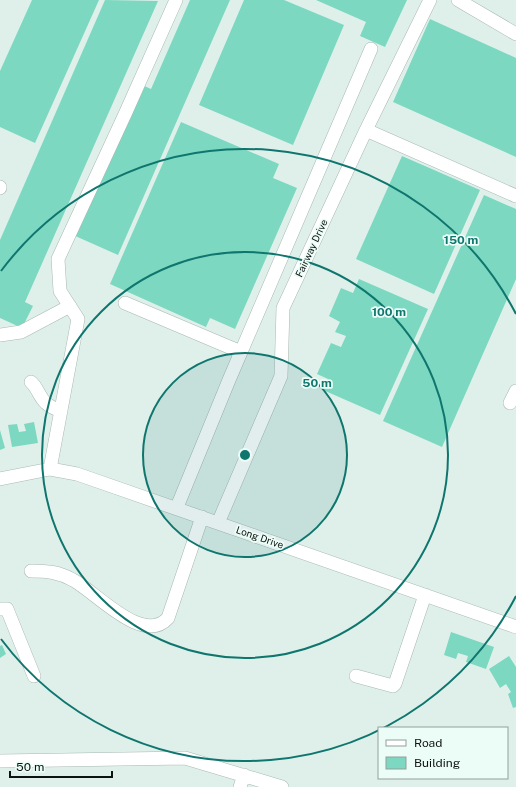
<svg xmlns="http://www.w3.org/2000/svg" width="516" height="787" viewBox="0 0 516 787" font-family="'Public Sans',sans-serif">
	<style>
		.building { fill: #7cd8c0 }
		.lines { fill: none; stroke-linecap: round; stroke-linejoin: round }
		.minor-casing { stroke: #a8b8b3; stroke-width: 14 }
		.minor { stroke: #fff; stroke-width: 13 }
		.ring { fill: none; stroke: #0f766e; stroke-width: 2 }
		.labels { text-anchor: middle; stroke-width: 3.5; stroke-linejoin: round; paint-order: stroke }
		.street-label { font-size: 10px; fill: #0d1311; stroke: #ecfdf8 }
		.centre { fill: #0f766e; stroke: #ecfdf8; stroke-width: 2 }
		.ring-label { font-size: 12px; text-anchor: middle; font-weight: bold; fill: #0f766e; stroke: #ecfdf8; stroke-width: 3.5; stroke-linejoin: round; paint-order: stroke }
	</style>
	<rect width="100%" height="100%" fill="#dff0eb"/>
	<path class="building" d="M32,0H99L35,143L0,127V71Z
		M105,0L158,1L25,302L33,306L22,328L0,318V240Z
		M190,0H230L118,255L73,235L140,84L151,89Z
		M244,0H284L344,25L293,145L199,105Z
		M316,0H407L385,47L360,36L366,22Z
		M430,19L516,58V157L393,102Z
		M181,122L279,164L273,178L297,188L235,329L210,318L206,327L110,284Z
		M402,156L480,190L434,294L356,259Z
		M484,195L516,209V279L442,447L383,421Z
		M359,279L428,309L380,415L323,390L328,379L317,374L331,343L341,347L346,336L335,332L340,322L329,316L341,288L353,293Z
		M34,422L38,443L12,447L8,425L17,424L19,432L26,431L24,424Z
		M0,430L5,448L0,450Z
		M451,632L494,647L486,669L466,662L468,656L458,653L456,659L444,655Z
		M2,645L6,654L0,658V646Z
		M509,656L516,667V707L513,708L508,694L511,692L506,684L500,688L489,669Z"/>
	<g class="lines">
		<defs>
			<path id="minor" d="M458,0L516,34
				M366,130L430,0
				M0,187V188
				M125,303L241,352
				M0,335L21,332L70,306
				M31,382C38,388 39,397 46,403C50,407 56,409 61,411
				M510,403L516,391
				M50,469L78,319L60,291L58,259L126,112L176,0
				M0,479L50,469L77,474L516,627
				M177,507L229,380L371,49
				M218,523L281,376L283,308L366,130L516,196
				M31,571C47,571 59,572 73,580C96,592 143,646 168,618L202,517
				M0,609H7L34,676
				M356,676L393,686L395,684L425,595
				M0,761L185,758L282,787
				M240,787L244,775"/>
		</defs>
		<use href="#minor" class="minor-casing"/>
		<use href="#minor" class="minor"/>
	</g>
	<circle cx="245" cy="455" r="102" fill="#0f766e" fill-opacity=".12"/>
	<g class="ring">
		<circle cx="245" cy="455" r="102"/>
		<circle cx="245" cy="455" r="203"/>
		<path d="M516 596A305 305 0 0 1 1 639M1 271A305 305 0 0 1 516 314"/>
	</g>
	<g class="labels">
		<g class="street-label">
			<text transform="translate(311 248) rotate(-65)" y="4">Fairway Drive</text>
			<text transform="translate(260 537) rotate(19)" y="4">Long Drive</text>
		</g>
	</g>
	<circle cx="245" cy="455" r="6" class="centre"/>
	<g class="ring-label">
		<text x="461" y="244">150 m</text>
		<text x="389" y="316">100 m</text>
		<text x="317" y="387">50 m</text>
	</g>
	<rect x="378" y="727" width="130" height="52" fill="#ecfdf8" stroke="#939f9c"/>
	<rect x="386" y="740" width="20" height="6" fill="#ffffff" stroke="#939f9c"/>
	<text x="414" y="747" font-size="12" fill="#0d1311">Road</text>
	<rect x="386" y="757" width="20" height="12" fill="#7cd8c0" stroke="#939f9c"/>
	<text x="414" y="767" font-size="12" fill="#0d1311">Building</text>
	<path d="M10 771v6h102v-6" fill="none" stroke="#0d1311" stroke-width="2"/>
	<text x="16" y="771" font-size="12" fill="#0d1311" stroke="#ecfdf8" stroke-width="3" paint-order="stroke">50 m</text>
</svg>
